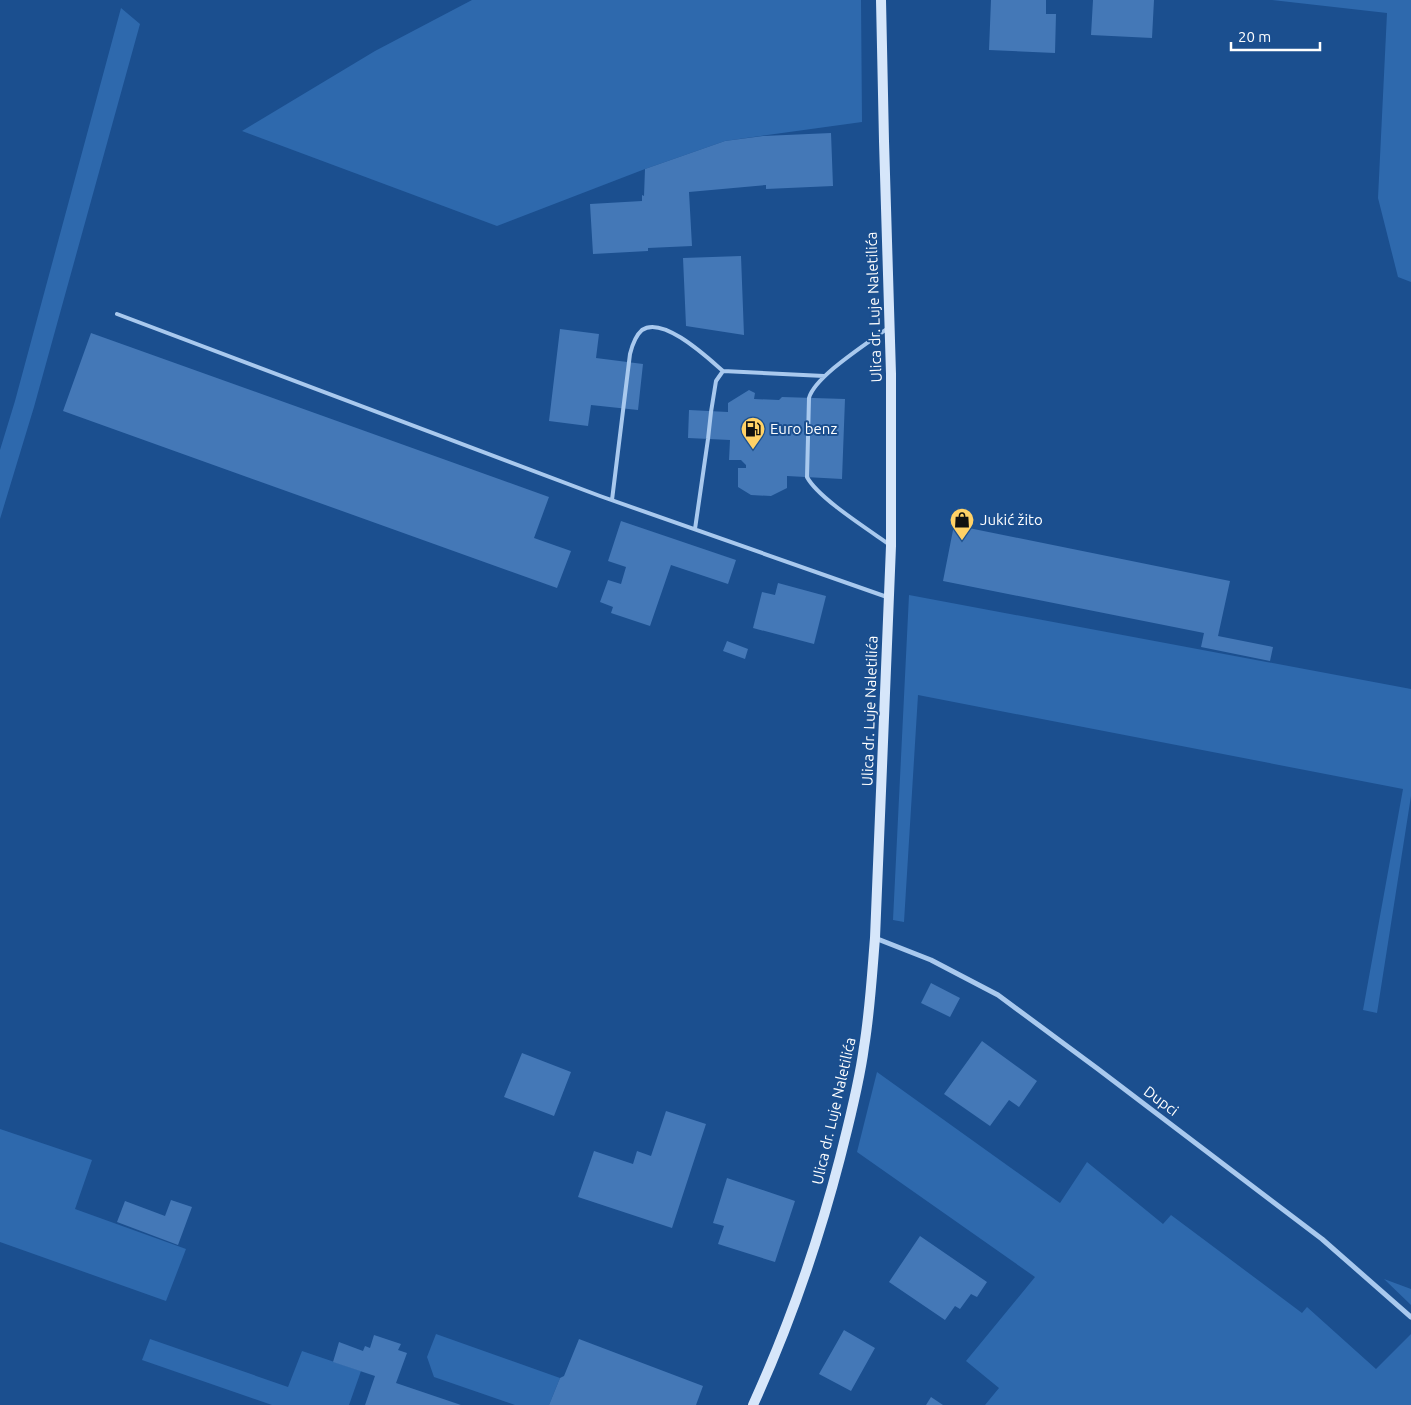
<svg xmlns="http://www.w3.org/2000/svg" width="1411" height="1405" viewBox="0 0 1411 1405" font-family="Ubuntu,sans-serif">
	<style>
		.green { fill: #2e69ad }
		.building { fill: #4478b7 }
		.lines { fill: none; stroke-linecap: round; stroke-linejoin: round }
		.lane { stroke: #a9c9ee; stroke-width: 4 }
		.street { stroke: #a9c9ee; stroke-width: 5 }
		.secondary { stroke: #d6e6fa; stroke-width: 10 }
		.labels { text-anchor: middle; stroke-width: 4; stroke-linejoin: round; paint-order: stroke }
		.street-label { font-size: 15px; fill: #fff; stroke: #1b4f8f }
		.poi-label { font-size: 15px; fill: #fff; stroke: #1b4f8f; text-anchor: start }
	</style>
	<rect width="100%" height="100%" fill="#1b4f8f"/>
	<path class="green" d="M472,0H861L862,122L725,141L645,169L497,226L242,131L375,51Z
		M1272,0H1411V282L1398,277L1378,198L1387,13Z
		M121,8L140,24L34,407L0,519V450L15,401Z
		M909,595L1411,689V796L1377,1013L1363,1010L1403,789L918,695L904,922L893,920Z
		M877,1072L1060,1203L1087,1162L1163,1224L1171,1215L1302,1313L1307,1307L1376,1369L1411,1334V1405H985L999,1388L966,1361L1035,1277L857,1152Z
		M0,1129L92,1160L75,1209L186,1249L166,1301L0,1242Z
		M1384,1279L1411,1289V1305Z
		M436,1334L560,1378L549,1405H515L434,1377L427,1357Z
		M150,1339L288,1387L302,1351L361,1371L349,1405H272L142,1360Z"/>
	<path class="building" d="M991,0H1046V14H1056L1055,53L989,50Z
		M1093,0H1154L1152,38L1091,35Z
		M831,133L833,186L766,189V185L689,192L692,246L648,248V251L593,254L590,204L642,201V195L644,196L645,169L725,141L763,136Z
		M741,256L744,335L686,326L683,258Z
		M560,329L599,334L596,358L643,364L638,410L591,405L588,426L549,421Z
		M91,333L549,497L534,538L571,551L557,588L63,411Z
		M749,390L755,393L754,399L779,400L782,397L845,399L842,479L787,476V488L771,496L751,495L738,487V468H746V465L741,460H729L730,440L688,438L689,410L728,412V403Z
		M621,521L736,560L728,584L671,565L650,626L611,613L613,607L600,602L608,580L621,584L626,567L608,561Z
		M954,525L1230,581L1218,636L1273,647L1270,661L1201,647L1204,633L943,581Z
		M778,583L826,596L814,644L753,628L762,592L775,595Z
		M727,641L748,649L745,659L723,651Z
		M931,983L960,998L950,1017L921,1003Z
		M982,1041L1037,1081L1019,1107L1009,1100L990,1126L944,1094Z
		M522,1053L571,1072L554,1116L504,1097Z
		M666,1111L706,1124L672,1228L578,1197L594,1151L633,1164L637,1151L651,1156Z
		M727,1178L795,1201L775,1262L718,1244L724,1226L713,1223Z
		M171,1200L192,1207L178,1245L117,1222L125,1201L165,1216Z
		M920,1236L987,1282L977,1297L971,1294L960,1309L955,1306L945,1320L889,1282Z
		M844,1330L875,1348L851,1391L819,1374Z
		M374,1335L401,1344L398,1350L407,1353L396,1383L461,1405H365L375,1376L333,1362L339,1342L363,1351L365,1346L370,1348Z
		M579,1339L703,1386L696,1405H549L560,1378L564,1376Z
		M931,1397L943,1405H926Z"/>
	<g class="lines">
		<path class="lane" d="M117,314L600,496L887,597
			M888,328C868,343 815,376 809,398L807,477C818,498 869,530 890,545
			M612,500L630,354C632,346 635,336 642,330C663,315 709,359 723,371
			M695,529L708,439L711,412L716,381L723,371L824,376"/>
		<path class="street" d="M875,938L931,960L998,995L1098,1069L1322,1239L1411,1317"/>
		<path class="secondary" d="M753,1405C789,1326 818,1243 840,1158C849,1122 859,1085 864,1047C870,1011 872,974 875,938L891,546V374L884,141L881,0"/>
	</g>
	<defs>
		<symbol id="fuel-pin" viewBox="-11 -11 22 30"><path d="M0 17L-7.5 6A9.5 9.5 0 1 1 7.5 6Z" fill="#ffd166" stroke="#1b4f8f"/><path d="M-5.5-6h7V0h2V4h1.3V-2.5L3-4.5l.8-.8L6-3V5H2.5V1h-1V6h-7ZM-4.2-4.7v3.2H.2V-4.7Z" fill="#111"/></symbol>
		<symbol id="shop-pin" viewBox="-11 -11 22 30"><path d="M0 17L-7.5 6A9.5 9.5 0 1 1 7.5 6Z" fill="#ffd166" stroke="#1b4f8f"/><path d="M-5-2.5h2.3a2.7 3.5 0 0 1 5.4 0H5L5.5 6h-11ZM-1.5-2.5h3a1.5 2.3 0 0 0-3 0Z" fill="#111"/></symbol>
	</defs>
	<g fill-rule="evenodd">
		<use href="#fuel-pin" x="739" y="415" width="28" height="38"/>
		<use href="#shop-pin" x="948" y="506" width="28" height="38"/>
	</g>
	<g class="labels">
		<g class="street-label">
			<text transform="translate(874 307) rotate(-92)" y="5">Ulica dr. Luje Naletilića</text>
			<text transform="translate(870 711) rotate(-88)" y="5">Ulica dr. Luje Naletilića</text>
			<text transform="translate(1161 1101) rotate(37)" y="5">Dupci</text>
			<text transform="translate(834 1111) rotate(-77)" y="5">Ulica dr. Luje Naletilića</text>
		</g>
		<g class="poi-label">
			<text x="770" y="434">Euro benz</text>
			<text x="980" y="525">Jukić žito</text>
		</g>
	</g>
	<path d="M1231 42v8h89v-8" fill="none" stroke="#ffffff" stroke-width="2.5"/>
	<text x="1238" y="42" font-size="15" fill="#ffffff" stroke="#1b4f8f" stroke-width="4" paint-order="stroke">20 m</text>
</svg>
